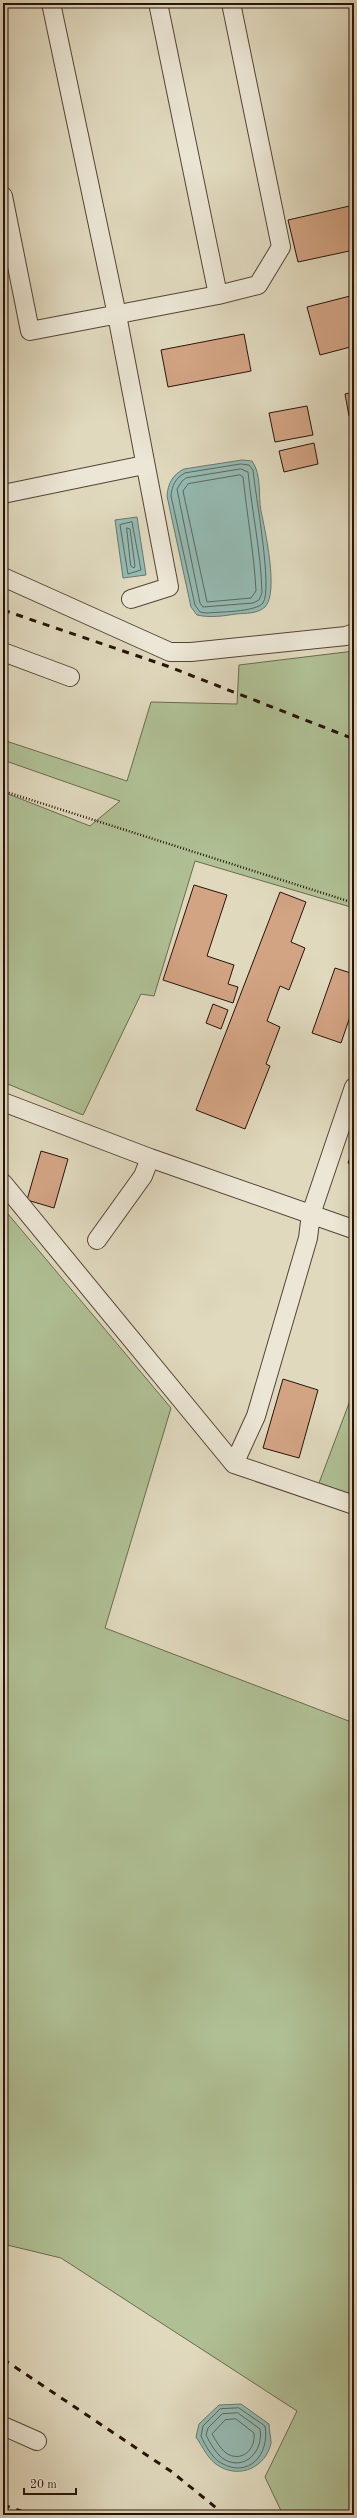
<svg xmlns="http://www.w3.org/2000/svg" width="357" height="2518" viewBox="0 0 357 2518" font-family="'Old Standard TT',serif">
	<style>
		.green { fill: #afc094; stroke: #6b6a4e }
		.water { fill: #94bab2; stroke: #68776e }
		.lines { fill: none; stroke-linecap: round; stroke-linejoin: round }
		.shore { stroke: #5e665e; stroke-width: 1 }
		.building { fill: #d3a484; stroke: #271309 }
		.minor-casing { stroke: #554436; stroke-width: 20 }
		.path { stroke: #271309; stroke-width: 2.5; stroke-dasharray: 1 2; stroke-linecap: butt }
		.minor { stroke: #ebe6d5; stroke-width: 18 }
		.rail { stroke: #271309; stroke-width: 3; stroke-dasharray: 7 7; stroke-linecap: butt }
	</style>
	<rect width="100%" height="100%" fill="#e0d9be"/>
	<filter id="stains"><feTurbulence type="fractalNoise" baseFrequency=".005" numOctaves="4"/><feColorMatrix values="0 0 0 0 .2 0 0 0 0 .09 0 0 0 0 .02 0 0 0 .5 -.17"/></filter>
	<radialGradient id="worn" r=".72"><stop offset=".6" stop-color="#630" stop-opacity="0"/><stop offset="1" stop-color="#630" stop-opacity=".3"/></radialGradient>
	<path class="green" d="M354,651V908L195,861L154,996L141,994L83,1115L3,1082V792L90,826L120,801L3,760V740L127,781L151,702L237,704L239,665Z
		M3,1208L171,1408L105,1628L354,1723V2515H283L265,2477L297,2411L61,2258L3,2244Z
		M354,1390V1495L319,1483Z"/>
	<path class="water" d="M242,460L252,461C262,475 258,495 261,511C265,530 279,593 265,607C257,614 246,613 236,614C223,616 210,618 197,615L191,607L167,496C168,484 172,475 184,469Z
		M137,517L146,575L123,578L115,520Z
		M241,2404L269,2424C269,2430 271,2437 271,2443C266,2467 240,2479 219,2466C208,2460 203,2447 196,2437L199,2424L219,2405Z"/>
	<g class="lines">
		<path class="shore" d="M241,464L249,465L253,470C255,493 273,589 263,603C256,612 218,612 206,613L200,612L195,605L171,496C172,486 175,478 185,473Z
			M241,469L248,472C252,512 261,552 262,593L259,600L253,603L203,607L200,603L177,489L182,481L186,478Z
			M240,475L243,477C247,515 254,553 256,591L251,598L207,602L183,491L188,484Z
			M132,522L141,570L128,574L120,525Z
			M127,528L130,529L135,566L134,568L131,566Z
			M239,2408L265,2426C270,2454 249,2479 221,2463C212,2458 205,2445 201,2436L203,2426L220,2409Z
			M238,2413L260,2429C264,2451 244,2473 222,2458C215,2452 210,2443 206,2435L208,2428L222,2414Z
			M236,2419L254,2433C256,2450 241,2463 226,2453C220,2448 216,2441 212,2434L225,2420Z"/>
	</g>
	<path class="building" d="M354,205V250L298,262L288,220Z
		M354,295V346L320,355L307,307Z
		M244,334L251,371L168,387L161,350Z
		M354,392V415L349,416L345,394Z
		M307,406L313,435L275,442L269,413Z
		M314,443L318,464L284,472L279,451Z
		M194,885L227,895L207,956L234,965L228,984L238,987L233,1003L163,980Z
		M280,892L306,902L291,942L305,948L289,990L280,986L267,1021L280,1027L266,1064L270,1066L245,1129L196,1110Z
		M335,968L354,974V1005L341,1043L312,1033Z
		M213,1004L228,1010L221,1029L206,1023Z
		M354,1147V1165L348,1163Z
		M41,1151L68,1159L54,1208L27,1200Z
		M283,1379L318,1390L299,1458L263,1448Z"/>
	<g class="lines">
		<defs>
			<path id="minor" d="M51,3L117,315L169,587L131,599
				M3,196L30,331L218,295L158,3
				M218,295L258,285L281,247L231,3
				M3,494L144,465
				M3,577L170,652H191L346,636L354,633
				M3,652L70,677
				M3,1102L150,1158L350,1228
				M3,1183L234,1464L354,1505
				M97,1240L143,1176L150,1158
				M234,1464L256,1416L308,1238L311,1214L354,1087
				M3,2426L37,2441"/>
		</defs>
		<use href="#minor" class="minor-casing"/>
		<path class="path" d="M3,791L354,903"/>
		<use href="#minor" class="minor"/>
		<path class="rail" d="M3,610L167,666L354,739
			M3,2359L172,2472L225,2515
			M3,2505L33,2515"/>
	</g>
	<rect width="357" height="2518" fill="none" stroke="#e0d9be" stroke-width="16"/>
	<rect x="4" y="4" width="349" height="2510" fill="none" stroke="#271309" stroke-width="2"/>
	<rect x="8" y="8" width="341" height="2502" fill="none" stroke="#271309"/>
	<path d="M24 2488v6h52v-6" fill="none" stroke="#271309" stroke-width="2"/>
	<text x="30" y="2488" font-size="12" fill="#271309" stroke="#ebe6d5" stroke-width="3" paint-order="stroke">20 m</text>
	<rect width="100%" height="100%" filter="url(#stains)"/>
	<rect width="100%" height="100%" fill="url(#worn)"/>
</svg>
